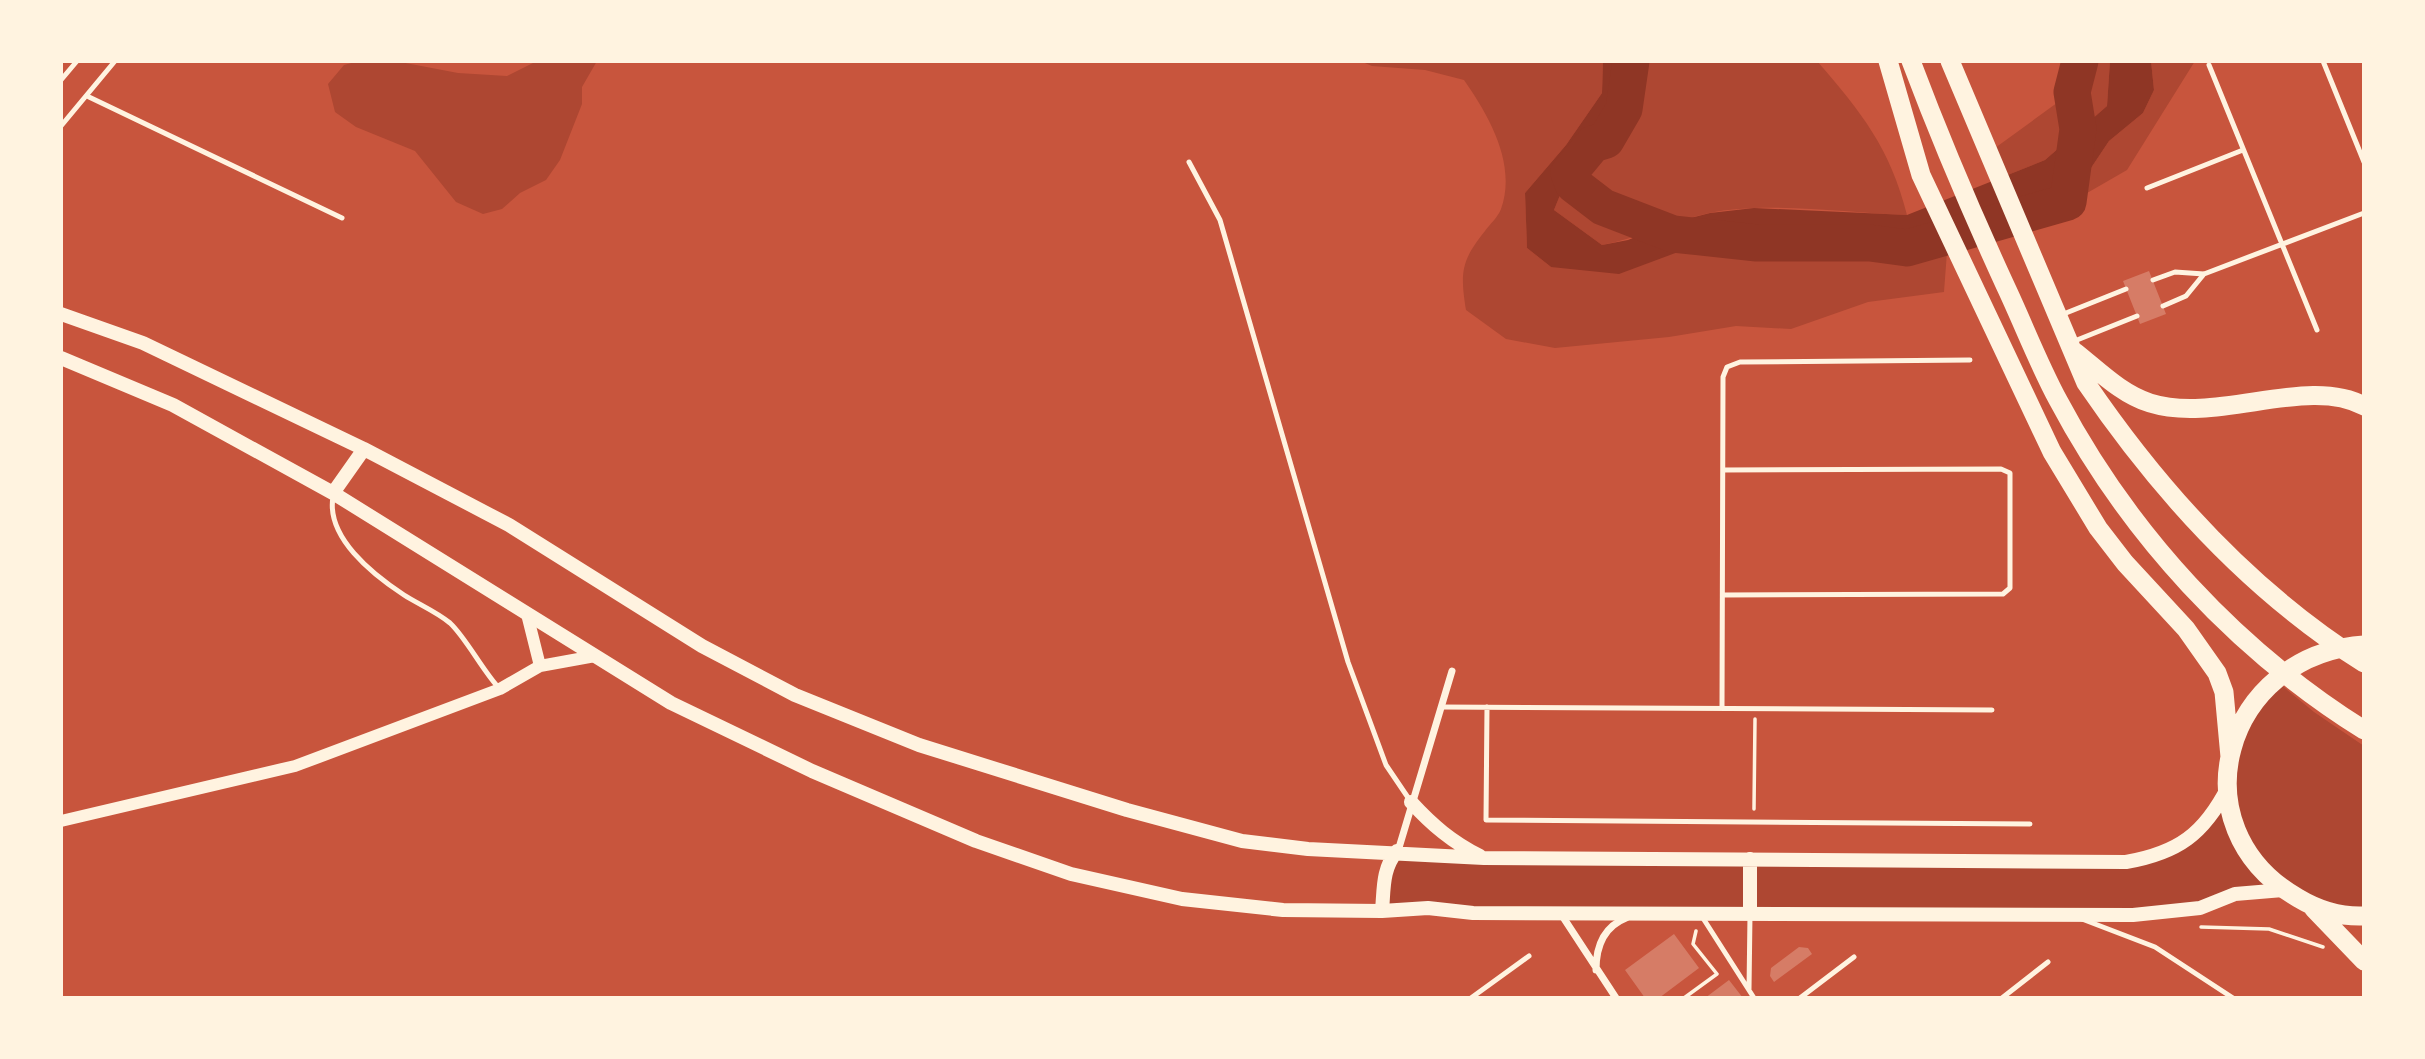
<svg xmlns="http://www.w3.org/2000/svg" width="2425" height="1059" viewBox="0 0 2425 1059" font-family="Roboto,sans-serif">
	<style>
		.green { fill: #ae4732 }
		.water { fill: #8f3625 }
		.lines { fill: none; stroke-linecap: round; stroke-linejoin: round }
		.river { stroke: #8f3625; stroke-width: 37 }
		.building { fill: #d67c66 }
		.path { stroke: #fff3e0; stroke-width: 3.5 }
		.service { stroke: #fff3e0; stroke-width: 5 }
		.minor { stroke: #fff3e0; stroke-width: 7 }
		.tertiary { stroke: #fff3e0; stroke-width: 12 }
		.secondary { stroke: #fff3e0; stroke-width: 14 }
		.trunk { stroke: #fff3e0; stroke-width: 19 }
	</style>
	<rect width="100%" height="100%" fill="#c8553d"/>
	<path class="green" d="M359,61H395L458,73L507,76L537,61H597L582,87V104L560,160L546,180L520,193L502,209L483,214L456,202L415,151L356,127L335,112L328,84L344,65Z
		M1360,61H1603L1602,93L1566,145L1525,193L1527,248L1551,267L1743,232L1857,230L1941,236L1947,252L1944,292L1868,302L1791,329L1736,326L1669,337L1555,348L1506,339L1466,310C1460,272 1461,261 1485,231C1490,224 1498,217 1501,209C1517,164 1489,116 1464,80L1425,70L1372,66Z
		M1628,61H1817C1862,113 1890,148 1907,215C1846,213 1767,201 1709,213C1672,221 1639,238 1602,245L1554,210L1569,173L1606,140L1631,74Z
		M2078,61H2110L2107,106L2045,160L2005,176L1995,148L2072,92Z
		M2151,61H2195L2127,170L2023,230L2014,209L2087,174L2109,141L2143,113L2154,90Z
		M2274,679L2314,712L2364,746V916L2283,890L2200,908L1382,911L1397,851L2152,858L2216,811L2230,757Z"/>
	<path class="water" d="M1603,61H1628L1631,74L1624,109L1606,140L1569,173L1554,210L1602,245L1628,240L1667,224L1710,213L1754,208L1907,215L2045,160L2107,106L2110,61H2151L2154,90L2143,113L2109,141L2087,174L2050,195L1941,236L1857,230L1743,232L1713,239L1619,274L1551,267L1527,248L1525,193L1566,145L1602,93Z"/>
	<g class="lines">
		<path class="river" d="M1631,61L1624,109L1606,140L1593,144L1569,173L1573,184L1603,207L1673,234L1757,243H1870L1907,248L2068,202L2078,129L2072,92L2080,61"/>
	</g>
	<path class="building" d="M2149,271L2166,314L2140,324L2123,281Z
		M1674,934L1699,968L1659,998H1645L1625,970Z
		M1799,947L1808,948L1812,954L1774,982L1770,976L1771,968Z
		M1729,980L1743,998H1705Z"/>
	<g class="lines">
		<path class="path" d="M1754,809L1755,719
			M2201,927L2269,929L2323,947
			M1684,998L1717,974L1693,944L1696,931"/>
		<path class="service" d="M2323,61L2364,162
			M2209,65L2317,330
			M61,80L77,61
			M89,97L342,218
			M61,126L115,61
			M1189,162L1220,220L1348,662L1386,765L1411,802
			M2147,188L2243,150
			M2153,280L2175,272L2204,274L2364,213
			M2163,306L2186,296L2204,274
			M2061,315L2126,289
			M2072,342L2137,316
			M333,497C326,537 372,574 404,595C418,604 437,612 450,623C466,638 481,668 498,687
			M1723,595L2003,594L2010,588V473L2001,469L1723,470
			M1441,707L1992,710
			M1487,707L1486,820L2030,824
			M1722,708L1723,377L1727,367L1740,362L1970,360
			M1701,915L1754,998
			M2082,919L2155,947L2233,998
			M1749,989L1750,915
			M1471,998L1529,956
			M1800,998L1854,957
			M2002,998L2048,962"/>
		<path class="minor" d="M1398,851L1452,671
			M1561,914L1616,998
			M1596,970C1596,947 1603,927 1626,918"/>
		<path class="tertiary" d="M527,614L540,666
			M61,821L295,766L500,689L540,666L595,656"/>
		<path class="secondary" d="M61,314L143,343L364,449L509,525L702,646L795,695L919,745L1127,810L1242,841L1308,849L1484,858L2126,862C2178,853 2204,834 2228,787
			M61,358L173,405L333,493L671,703L812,771L976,841L1071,874L1182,899L1283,910L1382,911L1428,908L1473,913L2133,915L2200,908L2235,894L2283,890
			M333,493L364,449
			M1411,802C1432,825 1452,842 1480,856
			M1750,859V914
			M1382,911C1384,889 1382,869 1397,851"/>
		<path class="trunk" d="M1888,61L1921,175L2052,452L2098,528L2125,563L2186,629L2217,673L2224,692L2230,757
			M1911,61C1940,138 1971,211 2005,285C2023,323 2038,363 2058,400C2129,534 2236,650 2364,730
			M1950,61L2086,383C2161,493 2251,592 2364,663
			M2075,352C2098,370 2121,394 2150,403C2217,424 2308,375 2364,406
			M2364,645C2224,655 2174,827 2298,898C2318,910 2340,917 2364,916
			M2314,909L2364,961"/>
	</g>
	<rect width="2425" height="1059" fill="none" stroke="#fff3e0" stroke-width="126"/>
</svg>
